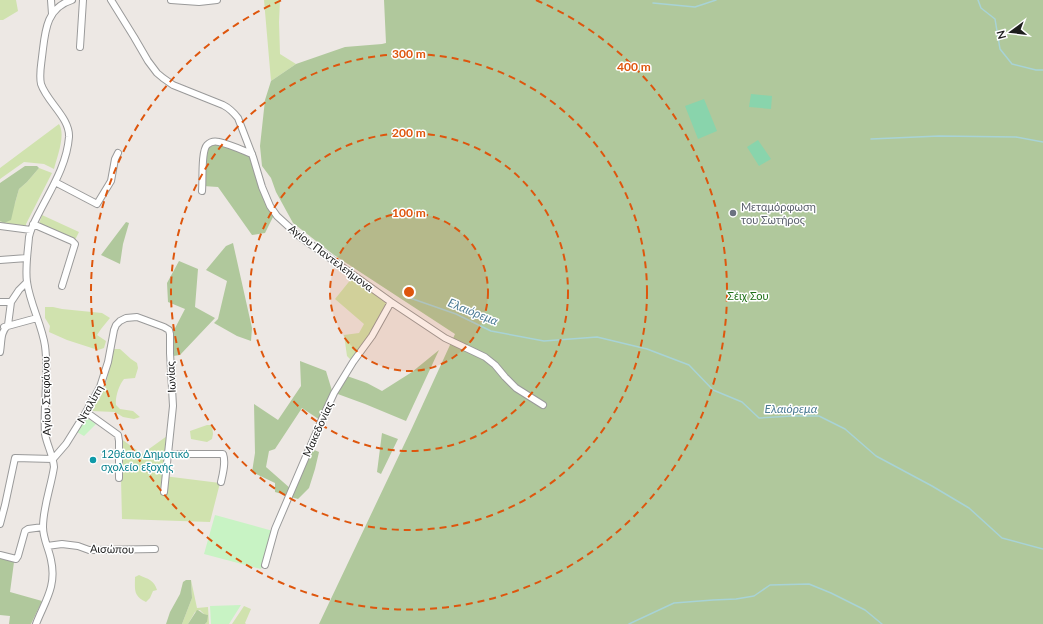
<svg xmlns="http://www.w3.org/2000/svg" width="1043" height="624" viewBox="0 0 1043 624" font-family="Lato,sans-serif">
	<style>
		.grass { fill: #d0e2ae }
		.forest { fill: #b0c89c }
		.park { fill: #c8f3c4 }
		.pitch { fill: #89d4ac }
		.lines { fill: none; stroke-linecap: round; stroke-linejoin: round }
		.stream { stroke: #a8d3d6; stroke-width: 1.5 }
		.minor-casing { stroke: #9a9a9a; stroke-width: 8 }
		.minor { stroke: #fff; stroke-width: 6 }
		.ring { fill: none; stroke: #de560d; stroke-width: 2; stroke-dasharray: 7 5 }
		.worship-dot { fill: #6b7280; stroke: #fff; stroke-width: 1.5 }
		.culture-dot { fill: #0f9aa8; stroke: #fff; stroke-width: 1.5 }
		.labels { text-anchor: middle; stroke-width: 3; stroke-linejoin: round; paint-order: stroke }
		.worship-label { font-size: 11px; fill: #5b616d; stroke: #fff; text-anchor: start }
		.street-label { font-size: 11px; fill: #1d1d1d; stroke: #fff }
		.park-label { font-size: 11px; fill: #1d6f16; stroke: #fff }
		.culture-label { font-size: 11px; fill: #0d838f; stroke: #fff; text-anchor: start }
		.water-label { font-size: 12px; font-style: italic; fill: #4c7b94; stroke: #fff }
		.centre { fill: #de560d; stroke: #fff; stroke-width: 2 }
		.ring-label { font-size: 12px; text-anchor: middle; font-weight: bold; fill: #de560d; stroke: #fff; stroke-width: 3; stroke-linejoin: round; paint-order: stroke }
	</style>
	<rect width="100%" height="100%" fill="#ede8e4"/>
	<path class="grass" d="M0,0H16L18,11L3,20H0Z
		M264,0H280L279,22L280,54L296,64L271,81Z
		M59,124C66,135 57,157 54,169L44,164L24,162L0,179V168Z
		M39,168L52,173L26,224V228L0,223V221L4,223L15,203L19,189L27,182Z
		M42,215L79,232L75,240L39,224Z
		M352,278L387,303L366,343L352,361L347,356L344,335L359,333L364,324L335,299Z
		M45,307H53L62,309L102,313L110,318L101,329L97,335L106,341L104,348L98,350L67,340L49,332L50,326L45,318Z
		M114,349H120L131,359L137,363L138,368L135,378L124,379C119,385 115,397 116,405L120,409L133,411L140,417L134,419L123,417L115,412L91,411L92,406L99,400L105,387Z
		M207,425H212L213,434L212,439L207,442L191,439L190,431Z
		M167,436L164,476L220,483L210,522L122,519L120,438L142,454Z
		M139,575C148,579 154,580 157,590L153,591L150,598L146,602C133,596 135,590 135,577Z
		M191,580L197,608L208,607L209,624H205L207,622L205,615L200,610L195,612L188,624H182L192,598Z
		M244,606L251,609L245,623L246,624H232Z"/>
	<path class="forest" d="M384,0H1043V624H319L412,428L455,334L334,255L293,223L276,192L271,178L262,166L260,146L265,100L271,81L296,64L345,47L382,44L386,43Z
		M218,144L249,155L274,215L265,233L252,235L218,187L203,186L207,148L211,145Z
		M25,166H37L39,168L27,182L19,189L15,203L11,220L4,223L0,221V183Z
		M126,222L129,223L123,244L120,264L101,255Z
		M233,243L252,328L251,341L237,336L214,323L218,319L227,281L206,270L226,246Z
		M179,261L198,269L195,307L215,318L180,355L173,356L172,334L185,309L168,302L167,283Z
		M439,350L406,421L365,404L335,393L347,376L367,383L382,391L412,372Z
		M300,361L326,371L333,394L320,420L302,408L275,449L269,451L266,467L291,489L289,496L275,492V483L252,472L255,453L254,404L278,420L301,386Z
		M382,433L398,439L381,474L377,472Z
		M310,448L319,452L315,469L309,488L298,499L291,497Z
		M0,558L14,562L10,592L42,601L31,624H9L10,616L0,615Z
		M186,580H191L192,598L182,624H166L170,612L180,594L183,582Z
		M197,610C201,611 203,615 208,615L207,622L205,624H188Z"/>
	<path class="park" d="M87,418L96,424L84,436L77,432Z
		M215,515L273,531L261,569L204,554Z
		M241,605L229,624H211L210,606Z"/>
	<path class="pitch" d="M751,94L772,96L771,109L749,107Z
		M704,99L717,131L698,139L685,106Z
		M758,140L771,159L759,166L747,147Z"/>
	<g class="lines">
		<path class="stream" d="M978,0L981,8L995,19L1000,49L1012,64L1036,70
			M653,3L695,7L716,0
			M1036,70H1043
			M871,139L939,136L1016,137L1043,142
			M410,298L456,314L491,331L544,341L597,337L647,349L689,365L713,390L742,402L759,418L792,416H819L845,429L876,456L932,486L969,508L1002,538L1043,549
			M629,624L674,603L713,600L736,599L754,596L770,585L809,584L831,593L865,610L882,624"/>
		<defs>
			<path id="minor" d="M51,0L52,14
				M111,0L134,37L148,61L157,73L163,78L173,85L223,105C229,108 234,113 238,118L253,157L262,187L270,206L277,216L299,236L391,302L445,338L485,357L495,365L505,377L516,388L543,405
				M171,0L199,2L217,0
				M80,47L83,0
				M55,182L97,204L111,181L115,159L118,153
				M202,191C203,181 201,151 207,145C210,142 215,141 219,142C229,144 242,150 252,154
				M33,224L72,241L75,244L62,286
				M0,226L31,230
				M0,260L27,258
				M0,302H11
				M4,327L37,318
				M0,352C2,340 0,333 8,325L11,302L19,290L27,282
				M86,412L118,435L119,441V478
				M169,454H223C226,462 223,473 221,482
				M53,459L66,444L86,412L100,387L108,362L114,330L116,325L120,321L126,318L137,317L164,327L169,330L170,334V353L173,406L164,492
				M0,524L5,505L15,458L53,459
				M47,546L62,544L78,546L89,550H97L155,549
				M0,555L16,559L18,556L25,531L28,529L43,527
				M265,565L275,529L322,419L334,393L353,362L372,336L391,302
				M36,624C45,601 57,586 51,560C49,549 43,539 43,527C43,507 51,487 54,467C53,455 47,445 45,434C43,405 49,375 45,346C42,325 30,304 27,282C25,268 28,251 29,237C31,227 36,219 41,209C53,186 67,163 69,137C70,118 47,102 41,84C39,75 41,66 42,57C45,34 45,8 72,0"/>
		</defs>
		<use href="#minor" class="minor-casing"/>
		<use href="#minor" class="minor"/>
	</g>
	<circle cx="409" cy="292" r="79" fill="#de560d" fill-opacity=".12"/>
	<g class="ring">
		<circle cx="409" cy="292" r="79"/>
		<circle cx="409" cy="292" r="159"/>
		<circle cx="409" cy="292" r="238"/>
		<path d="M536 0A318 318 0 1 1 282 0"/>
	</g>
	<circle class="worship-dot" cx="733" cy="213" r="4"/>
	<circle class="culture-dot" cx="93" cy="460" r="4"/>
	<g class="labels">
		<g class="worship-label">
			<text x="741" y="211">Μεταμόρφωση<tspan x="741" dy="13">του Σωτήρος</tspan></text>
		</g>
		<g class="street-label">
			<text transform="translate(331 258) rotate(37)" y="4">Αγίου Παντελεήμονα</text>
			<text transform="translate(171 377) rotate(-93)" y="4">Ιωνίας</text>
			<text transform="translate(46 396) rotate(-91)" y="4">Αγίου Στεφάνου</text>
			<text transform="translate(90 404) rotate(-61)" y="4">Νταλίπη</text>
			<text transform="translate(318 429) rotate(-66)" y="4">Μακεδονίας</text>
			<text transform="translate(112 549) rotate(1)" y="4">Αισώπου</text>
		</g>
		<g class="park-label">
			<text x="748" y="300">Σέιχ Σου</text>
		</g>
		<g class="culture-label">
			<text x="101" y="458">12θέσιο Δημοτικό<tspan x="101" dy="13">σχολείο εξοχής</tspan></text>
		</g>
		<g class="water-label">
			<text transform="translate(473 312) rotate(22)" y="4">Ελαιόρεμα</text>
			<text x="791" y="413">Ελαιόρεμα</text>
		</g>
	</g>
	<circle cx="409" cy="292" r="6" class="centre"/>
	<g class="ring-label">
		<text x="409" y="58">300 m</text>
		<text x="634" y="71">400 m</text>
		<text x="409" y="137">200 m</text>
		<text x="409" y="217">100 m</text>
	</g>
	<g transform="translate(1011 32) rotate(255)" stroke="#ffffff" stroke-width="3" paint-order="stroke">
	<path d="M0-3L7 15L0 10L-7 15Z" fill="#1d1d1d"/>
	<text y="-6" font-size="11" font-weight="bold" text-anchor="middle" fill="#1d1d1d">N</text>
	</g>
</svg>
